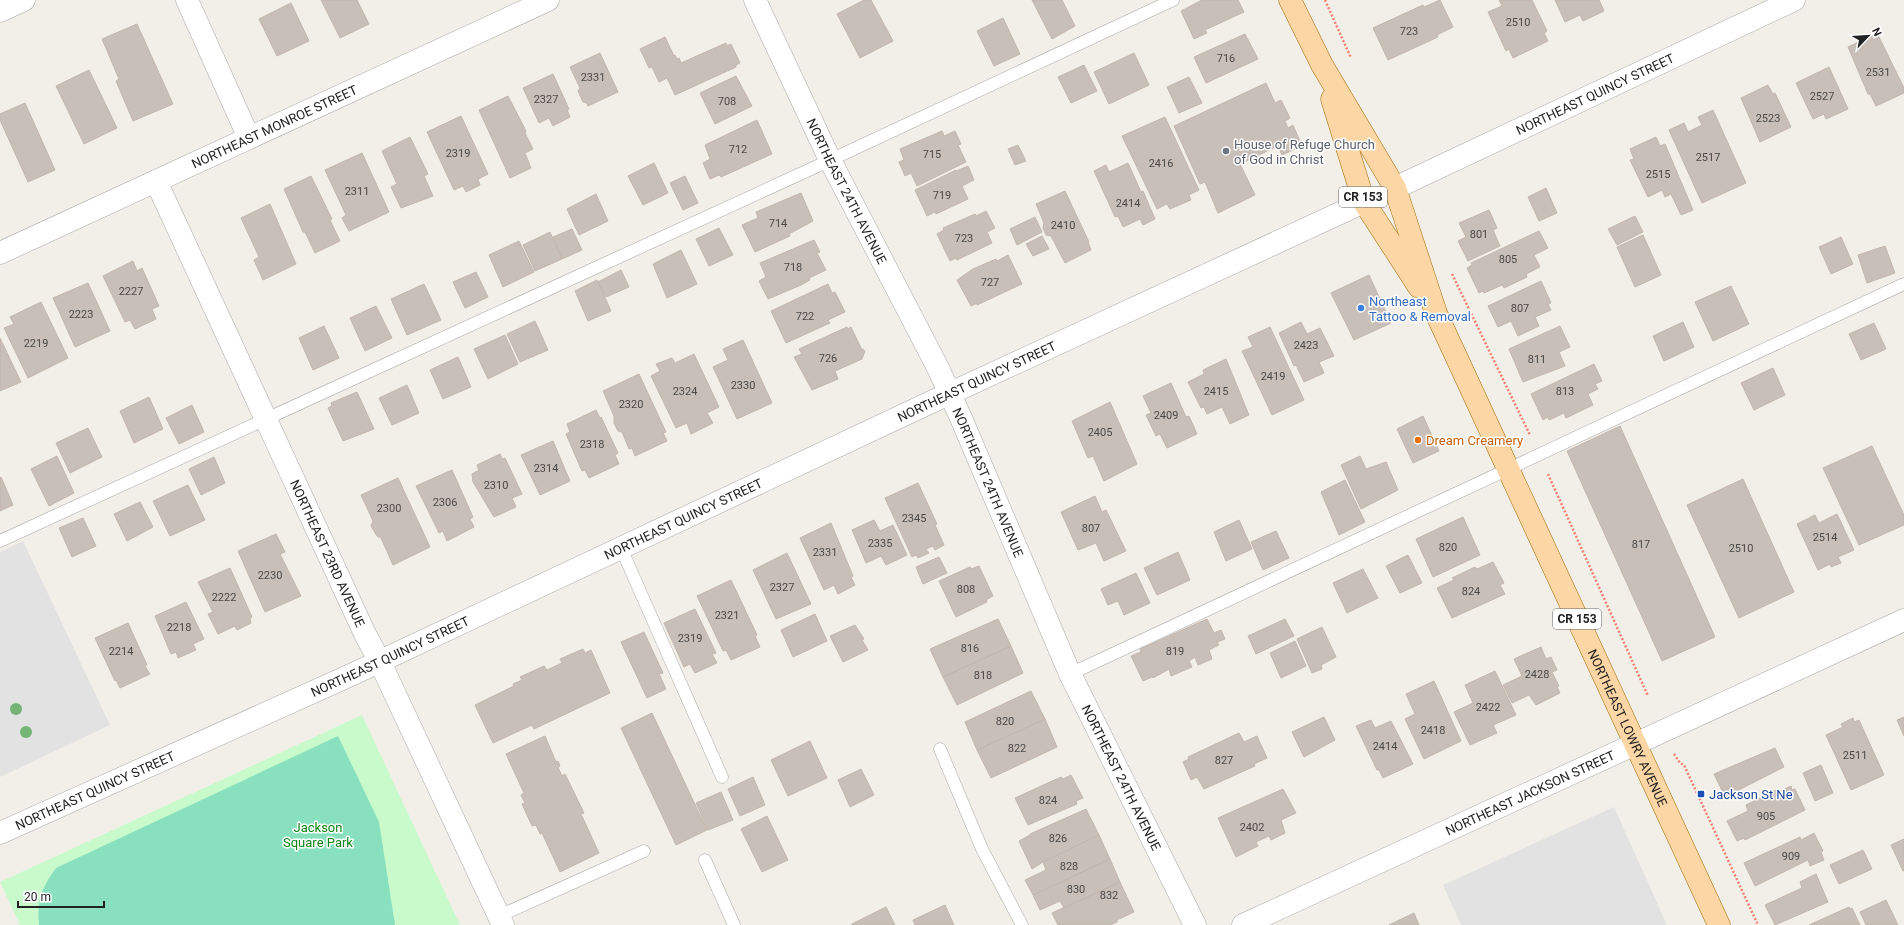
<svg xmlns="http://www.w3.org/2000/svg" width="1904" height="925" viewBox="0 0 1904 925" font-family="Roboto,sans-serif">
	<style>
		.park { fill: #c8facc }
		.pitch { fill: #88e0be }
		.parking { fill: #e2e2e2 }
		.building { fill: #c7bfb8; stroke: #c4b6ab }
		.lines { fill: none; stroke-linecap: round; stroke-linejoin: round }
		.service-casing { stroke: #a9a9a9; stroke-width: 13 }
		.minor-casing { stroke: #a9a9a9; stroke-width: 23 }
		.tertiary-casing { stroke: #a9a9a9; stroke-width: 23 }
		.primary-casing { stroke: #a06b00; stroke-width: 23 }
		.path { stroke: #fa8072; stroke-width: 2.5; stroke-dasharray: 2 2; stroke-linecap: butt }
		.service { stroke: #fff; stroke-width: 12 }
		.minor { stroke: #fff; stroke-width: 22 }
		.tertiary { stroke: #fff; stroke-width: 22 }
		.primary { stroke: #fcd6a4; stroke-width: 22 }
		.tree { fill: #74b475 }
		.worship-dot { fill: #6b7280; stroke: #fff; stroke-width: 1.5 }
		.shop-dot { fill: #3f7fe0; stroke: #fff; stroke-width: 1.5 }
		.food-dot { fill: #e8710a; stroke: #fff; stroke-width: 1.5 }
		.transit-dot { fill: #1a4fb4; stroke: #fff; stroke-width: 1.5 }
		.labels { text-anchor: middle; stroke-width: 3; stroke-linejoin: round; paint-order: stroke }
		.number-label { font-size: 11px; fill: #4b4948 }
		.shield { fill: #fff; stroke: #646464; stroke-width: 1 }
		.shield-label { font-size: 12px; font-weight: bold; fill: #222 }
		.street-label { font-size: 13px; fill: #222; stroke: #fff }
		.worship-label { font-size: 13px; fill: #5b616d; stroke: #fff; text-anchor: start }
		.shop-label { font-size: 13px; fill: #366cbe; stroke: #fff; text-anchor: start }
		.food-label { font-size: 13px; fill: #c56008; stroke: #fff; text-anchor: start }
		.transit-label { font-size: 13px; fill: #164399; stroke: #fff; text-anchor: start }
		.park-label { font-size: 13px; fill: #0c8416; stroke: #fff }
	</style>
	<rect width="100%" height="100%" fill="#f2efe9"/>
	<path class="park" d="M362,715L460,925H20L0,882Z"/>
	<path class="pitch" d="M338,736L379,822L395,925H39C37,899 41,889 56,868Z"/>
	<path class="parking" d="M23,541L110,725L0,777V552Z
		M1614,807L1667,925H1461L1443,885Z"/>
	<path class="building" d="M321,0H357L369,24L340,38Z
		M864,0H871L893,41L860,58L837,14Z
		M1032,0H1062L1075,26L1052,39Z
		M1202,0H1238L1244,12L1205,30L1207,33L1194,39L1181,11Z
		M1440,0L1453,27L1437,35L1438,37L1388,60L1373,28L1423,5L1424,7Z
		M1499,0H1532L1547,31L1544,33L1548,41L1513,58L1509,49L1506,51L1488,12L1502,6Z
		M1555,0H1599L1604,11L1583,21L1580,15L1565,22Z
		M291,3L309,41L277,56L259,19Z
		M1003,18L1020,54L994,66L977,31Z
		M137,24L173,104L133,121L116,81L119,79L102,39Z
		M1877,33L1904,88V93L1876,106L1870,94H1868L1848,47Z
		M1245,34L1258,59L1206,83L1194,57Z
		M665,37L674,56L675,55L677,59L679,58L681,63L726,43L727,46L731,44L740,63L736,65V67L675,95L667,78L659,82L652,67L649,68L640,49Z
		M600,53L618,92L588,106L587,103L583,102L578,91L580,88L570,67Z
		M1134,53L1149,85L1109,104L1094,72Z
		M1084,65L1097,91L1071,103L1058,77Z
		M1829,67L1848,109L1826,119L1824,114L1813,119L1796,83Z
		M89,70L117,128L84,144L56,86Z
		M553,74L569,109L567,110L570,117L553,126L549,118L539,123L523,88Z
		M736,76L752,106L715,124L700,93Z
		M1189,77L1202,103L1179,113L1167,87Z
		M1266,83L1275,103L1281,100L1290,118L1285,121L1288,128L1293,125L1302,146L1282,155L1278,146L1240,164L1255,195L1218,213L1205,182L1200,184L1174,126Z
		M1768,85L1773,94L1775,93L1791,127L1760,142L1741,98Z
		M508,96L526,131L525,133L533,149L525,153L531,168L510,178L479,110Z
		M25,103L55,170L28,182L0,120V114Z
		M1713,110L1746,183L1702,203L1669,130L1684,123L1688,132L1702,125L1698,117Z
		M461,116L488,174L478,179L480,185L466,192L463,186L454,190L427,132Z
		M1165,117L1199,190L1189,195L1191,200L1170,209L1167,204L1157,209L1122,136Z
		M757,120L772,154L721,177L719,175L710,179L703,163L710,159L705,145Z
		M942,131L944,136L955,131L961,144L958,145L966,162L917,186L911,173L905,176L899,162L904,160L900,149Z
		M410,137L428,174L424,176L433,196L401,208L391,187L397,184L382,151Z
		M1656,137L1660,146L1665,144L1693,210L1681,215L1671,194L1665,197L1662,190L1648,197L1630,160L1634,159L1630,149Z
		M1018,145L1026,161L1015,165L1008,149Z
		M362,153L389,212L349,231L342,218L346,215L325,170Z
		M654,163L668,193L643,205L628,176Z
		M1128,163L1141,192L1143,191L1155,219L1143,225L1140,219L1123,227L1118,216L1115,217L1094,171L1106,165L1109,172Z
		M968,166L974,180L962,186L968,199L936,214L935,212L927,216L915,190L956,170V171Z
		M311,176L332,219L330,220L340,241L315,253L305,232H303L284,189Z
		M685,176L698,203L683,210L670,183Z
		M1546,188L1557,213L1539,221L1528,197Z
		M1065,191L1089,242H1088L1091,250L1065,263L1051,236L1046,235L1043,228L1044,223L1036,204Z
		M801,193L813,221L789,234L790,236L755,252L742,225L758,218L756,212Z
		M596,194L608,221L579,235L567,209Z
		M270,204L296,264L263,280L254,260L259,257L241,218Z
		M1489,210L1497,228L1493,230L1500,246L1468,261L1458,241L1466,237L1459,223Z
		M986,211L995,228L987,232L992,243L957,260L956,258L950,261L937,234L944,230L943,228L975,214L976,216Z
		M1635,216L1643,232L1617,245L1608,229Z
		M1035,217L1042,232L1017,245L1010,229Z
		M719,228L733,255L709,266L696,239Z
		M572,229L582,250L562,259L553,237Z
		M1539,231L1548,248L1534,255L1540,267L1526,274L1527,277L1504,288L1502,285L1484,293L1483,291L1479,293L1467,268L1472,265L1471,263Z
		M550,232L562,259L535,271L523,245Z
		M1643,235L1661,275L1635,287L1617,247Z
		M1042,236L1049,249L1033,256L1026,244Z
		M1841,237L1853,264L1831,274L1819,247Z
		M814,240L820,252L817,253L826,270L809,278L810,280L801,285L768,299L759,281L766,277L760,263Z
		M519,241L534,272L503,287L489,255Z
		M1885,246L1895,273L1867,283L1858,255Z
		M681,250L697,284L667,298L653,264Z
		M1008,255L1022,284L977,305V303L971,306L957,280L973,269L996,259L997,261Z
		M133,261L137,271L142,268L159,306L152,309L156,319L135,329L130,320L125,322L103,276Z
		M621,270L629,287L606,297L598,282Z
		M476,272L488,297L465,308L453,282Z
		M1369,275L1391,323L1354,340L1331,293Z
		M597,280L611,311L588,321L575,291Z
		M1541,281L1551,303L1548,304L1551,310L1535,317L1539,326L1518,336L1511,321L1498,327L1488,306Z
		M88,283L110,331L75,347L53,298Z
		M424,284L441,320L407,335L391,299Z
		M828,284L832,293L835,292L845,312L828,320L830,323L786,343L771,311Z
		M1731,286L1749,324L1713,341L1695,302Z
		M41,302L68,358L28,378L4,328L14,324L10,317Z
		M376,306L392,338L365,351L350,318Z
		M535,321L548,350L520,362L507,334Z
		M1301,322L1307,334L1320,328L1334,356L1319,362L1324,373L1304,382L1296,365L1294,366L1279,333Z
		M1683,322L1694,347L1664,361L1653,336Z
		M1874,323L1886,349L1861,360L1849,334Z
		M324,326L339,358L313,370L299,338Z
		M1560,326L1570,347L1559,352L1565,366L1523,382L1509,349Z
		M847,327L848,329L851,327L861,348L865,351L862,359L835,371L838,379L812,390L794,357L802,354L799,349Z
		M1270,327L1304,400L1272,415L1242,351L1253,347L1248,337Z
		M505,335L518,364L488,379L474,349Z
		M0,338L21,382L0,391Z
		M743,340L772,403L737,419L713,367L728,360L723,349Z
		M694,354L719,407L707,413L713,423L691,434L687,423L676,428L651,376L660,371L656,364L672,358L675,363Z
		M458,357L471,387L443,399L430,370Z
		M1226,359L1249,415L1230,424L1222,407L1207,414L1204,407L1201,408L1188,382L1204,374L1203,370Z
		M1594,364L1602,381L1595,384L1598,389L1588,394L1593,405L1566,418L1564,413L1549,420L1548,417L1543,420L1531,394Z
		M1773,368L1785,395L1754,410L1741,383Z
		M639,374L666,432L663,433L667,441L635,456L632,448L629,449L622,432L618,431L614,423V416L603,391Z
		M1171,383L1186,417L1189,416L1197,434L1167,448L1160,434L1156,436L1146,415L1151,413L1143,396Z
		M407,385L419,413L392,425L379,398Z
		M357,392L374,429L343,441L328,408L332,406L331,403Z
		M149,397L163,429L134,443L120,411Z
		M1110,402L1137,464L1104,481L1093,456L1088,458L1072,421Z
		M192,405L204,432L179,444L166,418Z
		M596,410L600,418L601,417L618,453L615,455L619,464L589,478L585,470L582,471L566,434L570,432L567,424Z
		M1423,416L1439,451L1413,463L1397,429Z
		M1620,426L1715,637L1662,661L1567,451Z
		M88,428L102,457L70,473L56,443Z
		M553,441L570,481L540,495L521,455Z
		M1872,446L1904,515V525L1859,545L1823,468Z
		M500,454L502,459L505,458L522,494L512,498L516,507L494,517L473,482L472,474L479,470L477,465Z
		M57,456L74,493L49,506L31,469Z
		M1360,456L1366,469L1386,462L1398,490L1361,509L1341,465Z
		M214,457L225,483L201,495L189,469Z
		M452,470L473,517L470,519L474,527L447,541L443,531L439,533L416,486Z
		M1,477L13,505L0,511V478Z
		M398,478L430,547L393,565L381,538L377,536L371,526L373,521L361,495Z
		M1743,479L1794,592L1739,618L1687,505Z
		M1345,480L1365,522L1339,535L1321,492Z
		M918,483L937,524L935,525L944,545L935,550L933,546L926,549L929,553L918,558L916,555L912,557L885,498Z
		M188,485L205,520L170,536L153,501Z
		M1095,496L1102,512L1106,510L1126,551L1104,561L1096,543L1078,550L1061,512Z
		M140,502L153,527L127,541L114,514Z
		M1837,514L1854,550L1838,557L1841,563L1831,567L1830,564L1818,570L1797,524L1815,515L1819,523Z
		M1463,517L1480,555L1433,577L1416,539Z
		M83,518L96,546L72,557L59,528Z
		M874,520L880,531L893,525L907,555L886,565L881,556L866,563L852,530Z
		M1239,520L1252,549L1226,561L1214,532Z
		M831,523L853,576L851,577L855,585L838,594L834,585L824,590L800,538Z
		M1276,531L1289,558L1263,570L1251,542Z
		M276,534L285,552L280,554L301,596L265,612L238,551Z
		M1178,552L1190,580L1157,595L1144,568Z
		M787,553L811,604L776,619L753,570Z
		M1408,555L1422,583L1400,593L1386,566Z
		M939,557L947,573L923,584L916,567Z
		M1493,562L1504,583L1500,585L1505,594L1452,618L1437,588L1454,580L1452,578L1475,567L1477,569Z
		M979,566L993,596L986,600L987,602L956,617L939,581L970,567L971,569Z
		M230,568L252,617L250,618L251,623L237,630L235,626L218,634L208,614L213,612L198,582Z
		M1363,569L1378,598L1347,613L1333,583Z
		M1136,573L1150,603L1124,615L1118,601L1108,605L1101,589Z
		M731,580L757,635L755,636L760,647L731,660L726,650L723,651L697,596Z
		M186,602L204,639L193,644L196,650L178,658L176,652L171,654L155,616Z
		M695,609L716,653L712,654L717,663L695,673L690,664L684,667L664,623Z
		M815,614L827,641L793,657L781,630Z
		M998,619L1011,646L943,677L930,649Z
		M1207,619L1214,633L1221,630L1225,639L1217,642L1219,645L1209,650L1212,659L1198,665L1195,657L1189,661L1192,667L1171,676L1169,669L1153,678L1152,677L1143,681L1131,656L1141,652L1140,649Z
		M1285,619L1294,636L1256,654L1248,636Z
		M128,623L147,665L145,666L150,674L120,688L116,680L115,681L95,638Z
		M855,625L864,639L862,640L868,650L843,662L830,636Z
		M1322,627L1336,657L1321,665L1322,669L1312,673L1297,639Z
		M644,632L663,673L659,674L666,689L647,698L621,642Z
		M1295,641L1306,666L1281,678L1270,653Z
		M1011,646L1023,673L957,705L943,677Z
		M1541,647L1546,659L1551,657L1557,670L1552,672L1559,686L1557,687L1560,693L1536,705L1529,695L1512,703L1503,685L1522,676L1514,659Z
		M583,649L585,653L591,650L610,693L534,729L532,725L493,743L475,705L514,686L513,684L522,680L520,677L544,666L547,670L562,663L560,659Z
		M1495,671L1516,715L1493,725L1497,733L1470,745L1454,712L1473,703L1465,685Z
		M1434,681L1461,741L1424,759L1405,719L1415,714L1406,694Z
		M1031,691L1045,719L977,750L965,722Z
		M652,713L707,830L676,845L621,728Z
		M1324,717L1335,740L1304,757L1292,732Z
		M1904,717V736L1897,720Z
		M1853,718L1854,722L1859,720L1884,775L1851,790L1826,735L1843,727L1841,724Z
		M1045,719L1057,747L991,778L977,750Z
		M1371,720L1375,728L1391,721L1413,764L1383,778L1379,770H1377L1356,726Z
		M1239,733L1244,742L1257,736L1267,758L1254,764L1255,766L1204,789L1197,777L1191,780L1183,762L1189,759L1188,757Z
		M545,736L556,762L558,761L560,766L558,767L562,776L565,774L584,813L581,814L599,853L560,872L542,833L540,834L536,825L532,826L522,804L525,803L521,795L524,793L506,754Z
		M810,741L827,778L788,796L771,760Z
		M1775,748L1784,767L1725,797L1714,774Z
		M1821,765L1833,793L1815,801L1803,773Z
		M861,769L874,795L850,807L838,780Z
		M1071,775L1083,798L1076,801L1077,804L1028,825L1015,798L1061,777L1063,779Z
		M753,777L765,805L740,816L728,789Z
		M1791,786L1792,790L1795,789L1805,810L1745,840L1744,838L1737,841L1727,821L1748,811L1746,805L1778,789L1779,792Z
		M1283,789L1296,813L1281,820L1285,833L1271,840L1269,836L1256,842L1258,846L1236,857L1218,818Z
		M721,792L733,820L708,830L696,803Z
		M1086,809L1099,835L1043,862L1032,869L1019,841L1030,835V834Z
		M767,816L788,860L762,872L741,829Z
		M1814,833L1823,851L1821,852L1824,860L1810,866L1808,860L1755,886L1744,863L1800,837L1801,840Z
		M1099,835L1110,859L1033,895L1025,880L1046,870L1043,862Z
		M1904,839V871H1903L1891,845Z
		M1863,850L1872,869L1839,884L1830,865Z
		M1110,859L1120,882L1064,908L1060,901L1040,910L1033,895Z
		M1816,874L1828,902L1775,925L1765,905L1802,888L1800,882Z
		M1120,882L1134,912L1117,920V922L1110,925H1058L1052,913Z
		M1886,900L1898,925H1866L1860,912Z
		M945,905L954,925H915L913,920Z
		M886,907L895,925H852V924Z
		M1849,907L1850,909L1852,908L1860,925H1809Z
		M1414,913L1419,925H1389Z"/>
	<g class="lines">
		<defs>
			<path id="service" d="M0,541L811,169L1173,0
				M621,548L722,777
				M1070,674L1904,284
				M940,749L982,849L1022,925
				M705,860L734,925
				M499,916L644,851"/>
			<g id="minor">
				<path d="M187,0L249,138"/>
				<path id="s1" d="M755,0L830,160L938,368L961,418L1070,674L1195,925"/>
				<path d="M0,11L24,0"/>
				<path id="s2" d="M156,181L365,634L380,662L503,925"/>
				<path id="s3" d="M1395,188L1794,0"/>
				<path id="s4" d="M0,833L353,674L927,404L1364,202"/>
				<path id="s5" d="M1243,925L1904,620"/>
			</g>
			<g id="tertiary">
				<path id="s6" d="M0,253L548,0"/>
			</g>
			<g id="primary">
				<path id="s7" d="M1290,0L1322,65L1395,188L1436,313L1719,925"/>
				<path d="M1332,99L1364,202L1419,287"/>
			</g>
		</defs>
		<use href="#service" class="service-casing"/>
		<use href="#minor" class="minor-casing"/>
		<use href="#tertiary" class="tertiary-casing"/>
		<use href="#primary" class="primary-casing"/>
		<path class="path" d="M1325,0L1351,58
			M1452,274L1530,435
			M1548,474L1648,696
			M1674,754L1680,763L1684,765L1758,925"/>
		<use href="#service" class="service"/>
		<use href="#minor" class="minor"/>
		<use href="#tertiary" class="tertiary"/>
		<use href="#primary" class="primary"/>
	</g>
	<g class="tree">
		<circle cx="16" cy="709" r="6"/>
		<circle cx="26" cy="732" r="6"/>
	</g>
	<circle class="worship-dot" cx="1226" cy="151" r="4"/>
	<circle class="shop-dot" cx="1361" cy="308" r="4"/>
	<circle class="food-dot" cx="1418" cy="440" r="4"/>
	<rect class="transit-dot" x="1697" y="790" width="8" height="8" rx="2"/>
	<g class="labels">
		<g class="number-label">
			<text x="1518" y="26">2510</text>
			<text x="1409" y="35">723</text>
			<text x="1226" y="62">716</text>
			<text x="1878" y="76">2531</text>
			<text x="593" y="81">2331</text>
			<text x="1822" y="100">2527</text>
			<text x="546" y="103">2327</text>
			<text x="727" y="105">708</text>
			<text x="1768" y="122">2523</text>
			<text x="738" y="153">712</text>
			<text x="458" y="157">2319</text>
			<text x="932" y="158">715</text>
			<text x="1708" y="161">2517</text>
			<text x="1161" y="167">2416</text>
			<text x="1658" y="178">2515</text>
			<text x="357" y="195">2311</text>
			<text x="942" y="199">719</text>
			<text x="1128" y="207">2414</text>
			<text x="778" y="227">714</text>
			<text x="1063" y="229">2410</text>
			<text x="1479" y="238">801</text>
			<text x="964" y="242">723</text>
			<text x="1508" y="263">805</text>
			<text x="793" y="271">718</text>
			<text x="990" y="286">727</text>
			<text x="131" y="295">2227</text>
			<text x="1520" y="312">807</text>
			<text x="81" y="318">2223</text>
			<text x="805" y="320">722</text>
			<text x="36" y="347">2219</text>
			<text x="1306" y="349">2423</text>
			<text x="828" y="362">726</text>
			<text x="1537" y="363">811</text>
			<text x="1273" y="380">2419</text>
			<text x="743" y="389">2330</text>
			<text x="685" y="395">2324</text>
			<text x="1216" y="395">2415</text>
			<text x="1565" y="395">813</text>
			<text x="631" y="408">2320</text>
			<text x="1166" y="419">2409</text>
			<text x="1100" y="436">2405</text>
			<text x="592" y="448">2318</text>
			<text x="546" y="472">2314</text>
			<text x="496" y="489">2310</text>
			<text x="445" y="506">2306</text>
			<text x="389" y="512">2300</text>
			<text x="914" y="522">2345</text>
			<text x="1091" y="532">807</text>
			<text x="1825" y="541">2514</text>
			<text x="880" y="547">2335</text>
			<text x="1641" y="548">817</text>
			<text x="1448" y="551">820</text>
			<text x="1741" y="552">2510</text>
			<text x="825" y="556">2331</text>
			<text x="270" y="579">2230</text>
			<text x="782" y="591">2327</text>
			<text x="966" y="593">808</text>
			<text x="1471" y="595">824</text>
			<text x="224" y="601">2222</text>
			<text x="727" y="619">2321</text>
			<text x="179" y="631">2218</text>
			<text x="690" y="642">2319</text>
			<text x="970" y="652">816</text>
			<text x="121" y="655">2214</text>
			<text x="1175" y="655">819</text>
			<text x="1537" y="678">2428</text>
			<text x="983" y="679">818</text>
			<text x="1488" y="711">2422</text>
			<text x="1005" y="725">820</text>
			<text x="1433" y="734">2418</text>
			<text x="1385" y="750">2414</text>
			<text x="1017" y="752">822</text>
			<text x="1855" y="759">2511</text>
			<text x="1224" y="764">827</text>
			<text x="1048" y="804">824</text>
			<text x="1766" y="820">905</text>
			<text x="1252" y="831">2402</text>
			<text x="1058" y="842">826</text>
			<text x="1791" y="860">909</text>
			<text x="1069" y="870">828</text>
			<text x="1076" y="893">830</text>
			<text x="1109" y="899">832</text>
		</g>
		<g class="shield">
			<rect x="1339" y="187" width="48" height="20" rx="3"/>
			<rect x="1553" y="609" width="48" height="20" rx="3"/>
		</g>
		<g class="shield-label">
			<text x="1363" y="201">CR 153</text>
			<text x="1577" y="623">CR 153</text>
		</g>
		<g class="street-label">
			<text dy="5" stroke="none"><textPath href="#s3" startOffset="221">NORTHEAST QUINCY STREET</textPath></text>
			<text dy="5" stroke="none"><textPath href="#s6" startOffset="302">NORTHEAST MONROE STREET</textPath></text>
			<text dy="5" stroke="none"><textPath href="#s1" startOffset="212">NORTHEAST 24TH AVENUE</textPath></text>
			<text dy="5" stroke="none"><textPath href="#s4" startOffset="1076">NORTHEAST QUINCY STREET</textPath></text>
			<text dy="5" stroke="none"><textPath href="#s1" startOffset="536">NORTHEAST 24TH AVENUE</textPath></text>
			<text dy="5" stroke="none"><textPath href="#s4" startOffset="752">NORTHEAST QUINCY STREET</textPath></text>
			<text dy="5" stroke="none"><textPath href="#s2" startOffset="410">NORTHEAST 23RD AVENUE</textPath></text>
			<text dy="5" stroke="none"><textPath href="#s4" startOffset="428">NORTHEAST QUINCY STREET</textPath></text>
			<text dy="5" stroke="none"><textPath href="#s7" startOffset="804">NORTHEAST LOWRY AVENUE</textPath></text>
			<text dy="5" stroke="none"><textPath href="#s1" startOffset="860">NORTHEAST 24TH AVENUE</textPath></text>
			<text dy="5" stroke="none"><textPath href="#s4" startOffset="104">NORTHEAST QUINCY STREET</textPath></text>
			<text dy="5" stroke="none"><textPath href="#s5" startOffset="316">NORTHEAST JACKSON STREET</textPath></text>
		</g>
		<g class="worship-label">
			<text x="1234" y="149">House of Refuge Church<tspan x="1234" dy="15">of God in Christ</tspan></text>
		</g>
		<g class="shop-label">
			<text x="1369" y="306">Northeast<tspan x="1369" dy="15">Tattoo &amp; Removal</tspan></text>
		</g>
		<g class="food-label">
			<text x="1426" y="445">Dream Creamery</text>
		</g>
		<g class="transit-label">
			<text x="1709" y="799">Jackson St Ne</text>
		</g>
		<g class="park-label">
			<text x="318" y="832">Jackson<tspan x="318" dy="15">Square Park</tspan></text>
		</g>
	</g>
	<g transform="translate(1868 36) rotate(65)" stroke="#ffffff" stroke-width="3" paint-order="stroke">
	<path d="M0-3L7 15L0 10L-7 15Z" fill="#222222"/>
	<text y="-6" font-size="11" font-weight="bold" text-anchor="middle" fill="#222222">N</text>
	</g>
	<path d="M18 901v6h86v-6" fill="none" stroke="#222222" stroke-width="2"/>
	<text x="24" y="901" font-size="12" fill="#222222" stroke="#ffffff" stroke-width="3" paint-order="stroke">20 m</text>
</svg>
